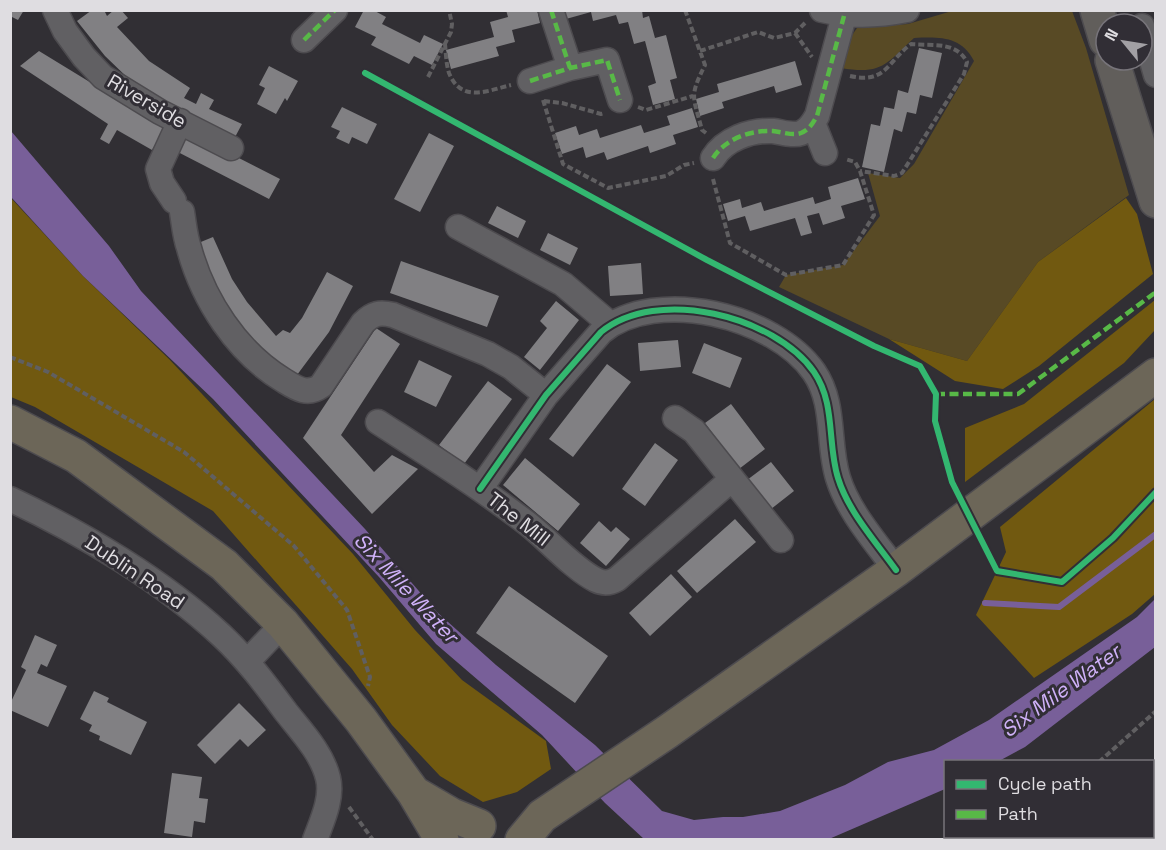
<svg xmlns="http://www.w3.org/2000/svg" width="1166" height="850" viewBox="0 0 1166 850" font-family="'Space Grotesk',sans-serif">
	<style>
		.green { fill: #584a25 }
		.forest { fill: #715910 }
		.water { fill: #785f99 }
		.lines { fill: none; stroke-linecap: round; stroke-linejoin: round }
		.stream { stroke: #785f99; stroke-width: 6 }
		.building { fill: #818083 }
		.street-casing { stroke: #4d4b4f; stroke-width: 27 }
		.secondary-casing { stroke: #4d4b4f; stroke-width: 36 }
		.highway-casing { stroke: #4d4b4f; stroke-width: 36 }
		.path { stroke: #605f61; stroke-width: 4; stroke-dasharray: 6 3; stroke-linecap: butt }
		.street { stroke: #616063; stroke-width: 24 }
		.secondary { stroke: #615e5b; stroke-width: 33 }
		.highway { stroke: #6c6658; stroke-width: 33 }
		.quiet { stroke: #58b947; stroke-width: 4.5; stroke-dasharray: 9 4.5; stroke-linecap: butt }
		.cycleway-casing { stroke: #312e35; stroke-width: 10 }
		.cycleway { stroke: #33b770; stroke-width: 6 }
		.labels { text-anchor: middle; stroke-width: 6; stroke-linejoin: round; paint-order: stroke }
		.street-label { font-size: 20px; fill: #dfdde1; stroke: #312e35 }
		.water-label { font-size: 21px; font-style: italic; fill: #cfb1f8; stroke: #312e35 }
	</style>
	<rect width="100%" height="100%" fill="#312f34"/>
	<path class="green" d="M952,11H1072L1086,48L1129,195L1038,262L967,361L889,339L779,287L786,275L843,265L880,216L868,173L900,178L914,164L974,61C961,36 940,37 914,38C886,64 882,75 841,68L840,53L857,28L908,24Z"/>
	<path class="forest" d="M10,197L83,276L169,359L353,554L415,630L462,680L546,741L551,769L517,792L483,802L440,776L392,725L352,669L213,511L35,407L11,397Z
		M1126,198L1137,214L1153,274L1039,366L1003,389L955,381L889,339L967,361L1038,262Z
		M1155,300V330L1124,363L965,482V428L1024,404Z
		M1155,399V594L1132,614L1034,678L976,615L1006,552L1000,527Z"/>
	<path class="water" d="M11,131L109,246L141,291L365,529L438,613L496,665L595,745L662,811L694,820L723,817H743L780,811L845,785L888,762L934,750L989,720L1137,617L1155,599V647L1025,747L999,761L946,762L945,789L829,839H644L605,803L542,735L436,644L379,577L213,399L83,276L11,197Z"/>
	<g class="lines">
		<path class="stream" d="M985,603L1059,607L1156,534"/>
	</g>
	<path class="building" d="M10,10H24L18,20L10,16Z
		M92,10H104L107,16L114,10H121L128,18L117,27L149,61L190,88L184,98L196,104L201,93L214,100L209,109L242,124L234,139L201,124L132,82L105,56L77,21Z
		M364,10H373L386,17L382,24L420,43L424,35L443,44L432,65L414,56L409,64L371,45L376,37L355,27Z
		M506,10H537L540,23L512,30L515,42L496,47L499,56L451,69L446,50L494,37L490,22L508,17Z
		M563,10H642L643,18L649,16L655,38L666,35L677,78L670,80L675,99L653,105L648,86L656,83L645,41L634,44L628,22L619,24L616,15L593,21L591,12L566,19Z
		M919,48L942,53L932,98L920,95L916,114L907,112L902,132L894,129L884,172L862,167L871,124L880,126L884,107L894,109L898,90L908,93Z
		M39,51L165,128L152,150L117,130L109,144L100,139L108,124L20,66Z
		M795,61L802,85L776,93L774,86L722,102L724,108L700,116L696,99L719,92L717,84Z
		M269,66L298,81L287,101L285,98L276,114L257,104L265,88L259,85Z
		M342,107L377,124L367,144L352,137L349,144L336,138L340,131L331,127Z
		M692,108L698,127L673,135L676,144L650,153L648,146L607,160L604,152L586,158L583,147L562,154L555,133L576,126L579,135L597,129L600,138L641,125L644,133L670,125L667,116Z
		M182,129L280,179L269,199L172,149Z
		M429,133L454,146L420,212L394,199Z
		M858,178L865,199L841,206L845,218L823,225L819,213L807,216L812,233L801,236L795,218L750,231L745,216L728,221L723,204L740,199L742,208L761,202L764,211L813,197L815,204L831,199L828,187Z
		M497,206L526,221L518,238L488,223Z
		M548,233L578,248L570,265L540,250Z
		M213,237L232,279L247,302L276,336L283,330L290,333L302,318L327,272L353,286L329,332L294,379L255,354L191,246Z
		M401,261L499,296L487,327L390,293Z
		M641,263L643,294L610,296L608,266Z
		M556,301L579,320L540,370L524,357L547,328L540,321Z
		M376,328L400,344L341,435L374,472L392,455L418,469L372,514L303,438Z
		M678,340L681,367L640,371L638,343Z
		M704,343L742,358L730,388L692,373Z
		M419,360L452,376L436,407L404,392Z
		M607,364L631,382L573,457L549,439Z
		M488,381L512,399L464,464L439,445Z
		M731,404L765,449L739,469L705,423Z
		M655,443L678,460L645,506L622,489Z
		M525,458L580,504L558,531L503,485Z
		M771,462L794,491L766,513L743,483Z
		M735,519L756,542L697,593L677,571Z
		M599,521L611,532L616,527L630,539L606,566L580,543Z
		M671,574L692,597L650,636L629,613Z
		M509,586L608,656L575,703L476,633Z
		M35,635L57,645L47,667L41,664L37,673L67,686L48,727L10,710V704L26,670L21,667Z
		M94,691L109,698L107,702L147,722L131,755L99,740L100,736L89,731L92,725L80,719Z
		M239,703L266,730L248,747L240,739L215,764L197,745Z
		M1155,769V792L1152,796V774Z
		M172,773L202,777L199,798L208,799L205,823L194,821L192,837L164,833Z"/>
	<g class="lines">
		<defs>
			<path id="street" d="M55,10L65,31L84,57L103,77L160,112L231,148
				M551,10L570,68
				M822,10C851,17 877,16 907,10
				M1142,26L1156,75
				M304,40L335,10
				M530,81L570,68L607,60L620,100
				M813,123L825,153
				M713,158C725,139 750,130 773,131C782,132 793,136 801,133C809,130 813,123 817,116L844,16
				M174,201L162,183L158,169L180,121
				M182,212C184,224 185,237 189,248C203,300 237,352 283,380C296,388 307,396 321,386L363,323C373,313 380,312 393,315L488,354L511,367L546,395
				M458,227L563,284L610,324
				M675,418L694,431L781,540
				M378,422C429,455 480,487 528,524C547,539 575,570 596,580C604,584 610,583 617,579L732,479
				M480,489L546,395L601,332C657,286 775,316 814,372C836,404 827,443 838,478C848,511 875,541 896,570
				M10,499C82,533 163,581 221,635C246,658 266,685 286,712C301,731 322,753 328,778C333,798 322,821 315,840
				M247,662L283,624
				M1101,836L1107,840
				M1051,840L1056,836"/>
			<path id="secondary" d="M1097,10L1106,40
				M1112,60L1156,201"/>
			<path id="highway" d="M10,422L76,456L224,565L283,624L361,720L414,793L442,840
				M416,794L452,815L479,826
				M522,840L542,816L667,732L896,570L1156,375"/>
		</defs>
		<use href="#street" class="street-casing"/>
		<use href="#secondary" class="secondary-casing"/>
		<use href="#highway" class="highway-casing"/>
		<path class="path" d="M685,10L705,65C689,97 693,96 702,130L706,133
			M795,33L812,57
			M445,44C446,53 446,64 449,73C461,103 487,91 511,85
			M700,51L758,32L774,38L795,33L805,23
			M850,76C886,84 887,62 911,44C932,46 956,41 967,62L964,74L902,173L894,176L860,171
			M428,77L451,32L452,24L449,10
			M543,100L563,164L608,188L666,176L684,165L694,163
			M544,101L562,103L601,114L605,113
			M638,107L646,110L693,96
			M713,179L730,243L786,275L843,265L874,215L860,171L855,162L845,159
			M10,357L48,372L184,452L294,546L347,610L370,677L368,686
			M1099,762L1156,711
			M349,807L373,840
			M1013,840L1017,836"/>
		<use href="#street" class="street"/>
		<use href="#secondary" class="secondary"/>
		<use href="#highway" class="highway"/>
		<path class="quiet" d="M551,10L570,68
			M304,40L335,10
			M530,81L570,68L607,60L620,100
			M713,158C725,139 750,130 773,131C782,132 793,136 801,133C809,130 813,123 817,116L844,16
			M936,394H1018L1156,292"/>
		<defs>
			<path id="cycleway" d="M365,73L707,260L874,346L920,366L936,394L935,421L952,482L997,571L1062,582L1113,538L1156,492
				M480,489L546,395L601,332C657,286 775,316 814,372C836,404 827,443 838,478C848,511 875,541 896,570"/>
		</defs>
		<use href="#cycleway" class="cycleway-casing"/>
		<use href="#cycleway" class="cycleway"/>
	</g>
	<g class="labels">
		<g class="street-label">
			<text transform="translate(147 101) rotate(30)" y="7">Riverside</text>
			<text transform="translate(519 519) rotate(38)" y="7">The Mill</text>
			<text transform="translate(135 572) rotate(34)" y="7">Dublin Road</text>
		</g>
		<g class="water-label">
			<text transform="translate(406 588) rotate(47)" y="7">Six Mile Water</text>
			<text transform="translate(1061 691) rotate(-36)" y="7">Six Mile Water</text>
		</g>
	</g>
	<rect width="1166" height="850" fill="none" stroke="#dfdde1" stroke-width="24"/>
	<rect x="944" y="760" width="210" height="78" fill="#312e35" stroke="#77747a" stroke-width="1.5"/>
	<rect x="956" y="780" width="30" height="9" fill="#33b770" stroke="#77747a" stroke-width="1.5"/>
	<text x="998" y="790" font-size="18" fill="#dfdde1">Cycle path</text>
	<rect x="956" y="810" width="30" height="9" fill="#58b947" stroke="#77747a" stroke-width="1.5"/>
	<text x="998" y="820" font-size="18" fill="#dfdde1">Path</text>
	<g transform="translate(1124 42) rotate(300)"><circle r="28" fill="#312e35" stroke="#77747a" stroke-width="1.5"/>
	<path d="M0-4.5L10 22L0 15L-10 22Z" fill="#a2a0a4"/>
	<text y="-9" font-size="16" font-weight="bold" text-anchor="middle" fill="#dfdde1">N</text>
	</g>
</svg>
